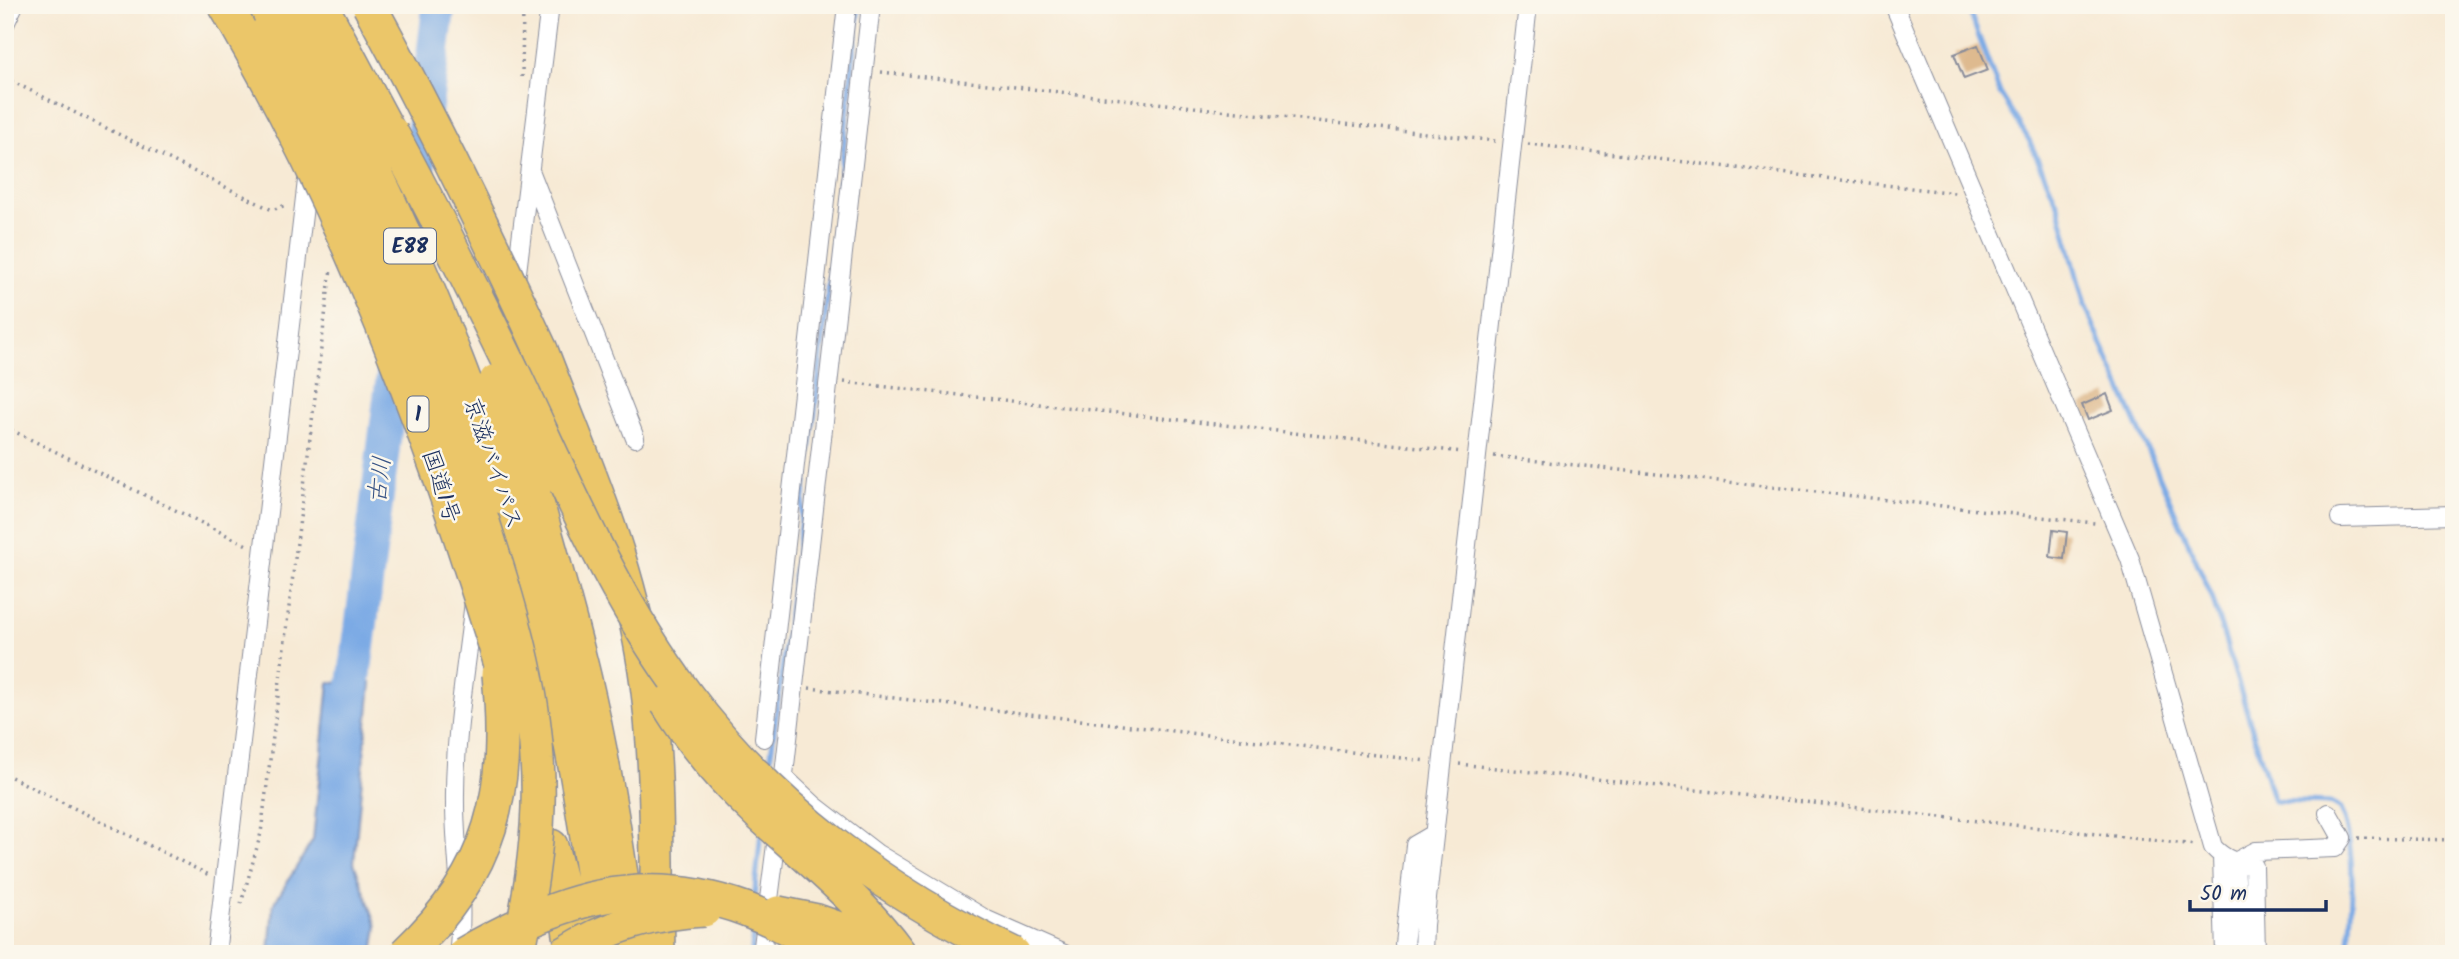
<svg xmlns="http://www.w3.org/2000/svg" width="2459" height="959" viewBox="0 0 2459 959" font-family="Kalam,'Klee One',sans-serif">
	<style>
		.water { fill: #7baae5; stroke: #4b6ca2; stroke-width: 2 }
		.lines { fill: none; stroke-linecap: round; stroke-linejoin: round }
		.stream { stroke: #7baae5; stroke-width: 5 }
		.river { stroke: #7baae5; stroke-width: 33 }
		.building { fill: #deba8f }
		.street-casing { stroke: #898c9a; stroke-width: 20 }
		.highway-casing { stroke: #898c9a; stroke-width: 36 }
		.path { stroke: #898c9a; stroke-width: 3.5; stroke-dasharray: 2 5; stroke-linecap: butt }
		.street { stroke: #fff; stroke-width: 18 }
		.highway { stroke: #ebc669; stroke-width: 33 }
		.highway-bridge-casing { stroke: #898c9a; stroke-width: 36; stroke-linecap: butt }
		.highway-bridge { stroke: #ebc669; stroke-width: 33 }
		.labels { text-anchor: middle; stroke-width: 5; stroke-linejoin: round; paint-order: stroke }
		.shield { fill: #fbf7ec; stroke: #5e6b89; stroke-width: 2 }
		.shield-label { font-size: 21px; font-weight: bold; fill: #1b2f5e }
		.street-label { font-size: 23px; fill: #1b2f5e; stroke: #fbf7ec }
		.water-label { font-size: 24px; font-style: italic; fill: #385486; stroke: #fbf7ec }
	</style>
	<rect width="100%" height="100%" fill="#fbf7ec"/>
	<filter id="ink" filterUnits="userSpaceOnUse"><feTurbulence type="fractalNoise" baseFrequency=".0143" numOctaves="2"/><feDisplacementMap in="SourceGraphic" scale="14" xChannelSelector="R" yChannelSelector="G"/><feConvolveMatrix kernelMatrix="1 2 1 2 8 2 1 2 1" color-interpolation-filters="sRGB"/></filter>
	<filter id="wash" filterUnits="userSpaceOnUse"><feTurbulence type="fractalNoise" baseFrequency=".00686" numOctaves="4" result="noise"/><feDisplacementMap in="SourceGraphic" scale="28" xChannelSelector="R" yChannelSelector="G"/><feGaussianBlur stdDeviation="1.57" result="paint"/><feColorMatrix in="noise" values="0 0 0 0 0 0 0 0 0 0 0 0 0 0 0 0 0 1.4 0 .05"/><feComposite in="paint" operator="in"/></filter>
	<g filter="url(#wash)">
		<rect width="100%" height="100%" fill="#f7ead5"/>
		<path class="water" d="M371,682L354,863L377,926L373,954H269L273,905L313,840L329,683Z"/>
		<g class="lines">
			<path class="stream" d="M1967,5L2000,93L2029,140L2058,205L2085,306L2212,597L2274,801L2330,803L2341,809C2357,853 2352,907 2348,954
				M769,770L815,411L859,5
				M754,899L761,832
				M752,954L753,926"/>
			<path class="river" d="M407,260L439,5
				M348,729L396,348"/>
		</g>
		<g id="blocks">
			<path class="building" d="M1978,45L1988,70L1964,79L1954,54Z
				M2107,394L2113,410L2088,420L2082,405Z
				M2053,530L2067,532L2064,559L2050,557Z"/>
		</g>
	</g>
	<g filter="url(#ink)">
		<use href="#blocks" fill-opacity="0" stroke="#898c9a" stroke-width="2"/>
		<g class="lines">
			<defs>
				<path id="street" d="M1894,5L2130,559L2213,847C2225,860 2237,863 2254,866L2256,954
					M5,24L14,5
					M531,173L635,438
					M507,353L550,5
					M2340,518L2454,515
					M764,738L847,5
					M784,777L815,806L876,853L987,920L1064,954
					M781,801L871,5
					M2222,857L2225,954
					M1404,944L1415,845L1434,834
					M216,954L308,172
					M458,954C465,904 455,854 455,804C454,737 466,669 474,602
					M762,954L778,829
					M1423,954L1424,925L1528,5
					M2240,954L2235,862L2256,851L2335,848L2342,838L2328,813"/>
				<path id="highway" d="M256,5L269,29
					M541,350C577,445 621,541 640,641C660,743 656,850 658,954
					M534,492C551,553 569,614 584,676C606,768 620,861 632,954
					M507,499C526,561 544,622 558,685C579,773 591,864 604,954
					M551,846L564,895L573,954"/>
			</defs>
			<use href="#street" class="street-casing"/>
			<use href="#highway" class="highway-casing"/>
			<path class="path" d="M881,72L1496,141
				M522,77L523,5
				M5,78L272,210L286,205
				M1528,144L1955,193
				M844,382L1462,452
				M5,427L247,545
				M1494,456L2095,523
				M809,688L1427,761
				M1459,764L2196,845
				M5,774L209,875
				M2358,838L2454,840
				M241,904L261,833L331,268"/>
			<use href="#street" class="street"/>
			<use href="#highway" class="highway"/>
			<defs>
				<path id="highway-bridge" d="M225,5C353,222 440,458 511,698
					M286,5C379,161 449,328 507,499
					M321,5L399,151
					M369,5C431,118 487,233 541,350
					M269,29C297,82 326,134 352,188C407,300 451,419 488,538C511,610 533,684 537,759C542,825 531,890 518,954
					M391,132C435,213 476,295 516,378C568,488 614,599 687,696C771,808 888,895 1014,954
					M496,381L534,492
					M667,703C692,744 724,781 759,814C808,859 861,900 900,954
					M778,913L817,921L894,948
					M405,954C494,870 510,793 499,674
					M464,954C556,900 640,871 745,909C774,920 802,934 825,954
					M564,954C607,927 653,912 704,910"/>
			</defs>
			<use href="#highway-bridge" class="highway-bridge-casing"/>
			<use href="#highway-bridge" class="highway-bridge"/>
		</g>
	</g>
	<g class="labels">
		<g class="shield">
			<rect x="384" y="228.5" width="52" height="35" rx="5"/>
			<rect x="407.5" y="396.5" width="21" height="35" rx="5"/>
		</g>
		<g class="shield-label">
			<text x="410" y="253">E88</text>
			<text x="418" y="421">1</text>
		</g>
		<g class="street-label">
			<text transform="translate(494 463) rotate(71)" y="8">京滋バイパス</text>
			<text transform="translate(442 486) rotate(72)" y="8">国道1号</text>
		</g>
		<g class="water-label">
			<text transform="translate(379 480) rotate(-83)" y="8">古川</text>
		</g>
	</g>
	<rect width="2459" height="959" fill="none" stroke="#fbf7ec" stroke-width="28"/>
	<path d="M2190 900v10h136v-10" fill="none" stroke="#1b2f5e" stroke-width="3.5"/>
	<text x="2200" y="900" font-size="21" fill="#1b2f5e" stroke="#fbf7ec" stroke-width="5" paint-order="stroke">50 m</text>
</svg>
